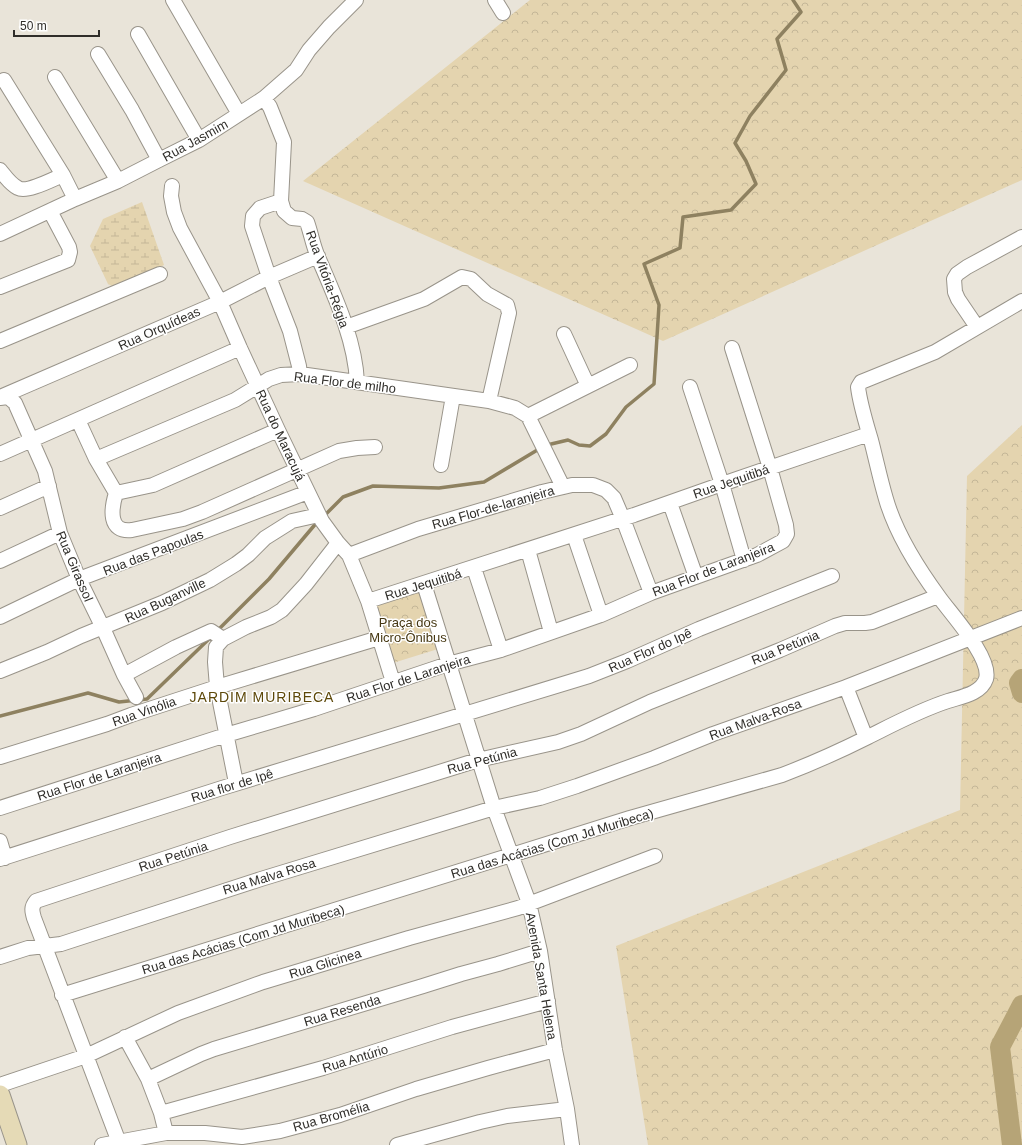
<svg xmlns="http://www.w3.org/2000/svg" width="1022" height="1145" font-family="Arial,sans-serif">
  <style>
    .forest { fill: url(#forest-crowns) }
    .wetland { fill: url(#wetland-marsh) }
    .lines { fill: none; stroke-linecap: round; stroke-linejoin: round }
    .stream { stroke: #8e8160; stroke-width: 3.5 }
    .river { stroke: #b6a477; stroke-width: 20 }
    .street-casing { stroke: #99948a; stroke-width: 16 }
    .secondary-casing { stroke: #99948a; stroke-width: 21 }
    .street { stroke: #fff; stroke-width: 14 }
    .secondary { stroke: #e5dab6; stroke-width: 19 }
    .labels { text-anchor: middle; stroke-width: 3; stroke-linejoin: round; paint-order: stroke }
    .street-label { font-size: 13px; fill: #302e2a; stroke: #fff }
    .park-label { font-size: 13px; fill: #463813; stroke: #fff }
    .neighbourhood-label { font-size: 14px; letter-spacing: 1px; fill: #5d4809; stroke: #fff }
  </style>
  <defs>
    <pattern id="forest-crowns" width="20" height="18" patternUnits="userSpaceOnUse"><rect width="20" height="18" fill="#e4d4af"/><path d="M2 6a3 3 0 1 1 6 0M12 15a3 3 0 1 1 6 0" fill="none" stroke="#c4b697"/></pattern>
    <pattern id="wetland-marsh" width="20" height="14" patternUnits="userSpaceOnUse"><rect width="20" height="14" fill="#e4d4af"/><path d="M1 5h8M5 5V1M11 12h8M15 12V8" fill="none" stroke="#c4b697"/></pattern>
  </defs>
  <rect width="100%" height="100%" fill="#e9e4d9"/>
  <!-- forest -->
  <path class="forest" d="M530 0H1022V180L663 341 303 181Z
    M1022 425V1145H648L616 946 960 810 967 476Z
    M421 591 438 649 393 663 377 606Z"/>
  <!-- wetland -->
  <path class="wetland" d="M142 202 164 265 116 288 108 284 90 246 103 219Z"/>
  <g class="lines">
    <!-- stream -->
    <path class="stream" d="M547 445 568 440 579 445 590 446 606 434 626 407 654 384 659 305 644 264 680 248 683 217 731 210 756 184 746 161 735 143 750 116 786 70 777 39 801 12 793 0
      M323 517 343 497 373 486 439 488 484 482 539 449
      M217 631 269 579 318 521
      M0 716 88 693 119 702 147 699 210 638"/>
    <!-- river -->
    <path class="river" d="M1022 679 1019 683 1022 693
      M1012 1145 1000 1047 1022 1005"/>
    <defs>
      <path id="street" d="M173 0 239 114
        M495 0 503 13
        M138 34 199 140
        M98 54 132 110 159 160
        M55 77 118 181
        M4 80 63 175 75 199
        M264 98 270 107 284 142 281 201 284 211 292 218 302 219 307 222C311 233 313 246 318 257 335 297 355 339 357 382
        M0 170C5 176 10 184 18 188 27 193 53 179 63 175
        M172 186 171 196 174 212 180 228 220 302 240 348 278 430 322 521 338 543 349 555 368 601 393 682
        M281 201 260 208 253 216 252 226 269 277 290 331 299 366 300 374
        M0 234 75 199 118 181 159 160 199 140 264 98 296 70 309 50 329 27 356 0
        M0 287 68 260 70 252 69 247 50 211
        M346 327 424 299 462 277 471 279 487 294 507 305 509 313 489 401
        M977 327 958 299 955 292 954 279 957 274 967 267 1022 237
        M564 334 588 386
        M0 341 160 274
        M690 387 722 484 744 560
        M0 397 220 302 269 277 318 256
        M0 398 8 397 15 403 45 471 60 533 79 579 103 628 124 675 136 697
        M528 416 630 365
        M78 420 96 459 116 493
        M0 454 240 348
        M96 459 235 400 269 379 281 375 300 374 489 401 515 408 528 416 563 487
        M441 465 453 396
        M116 493C111 509 108 533 132 530L183 519 202 512 339 451 357 448 375 447
        M116 493 153 485 278 430
        M670 503 696 577
        M0 508 49 486
        M574 535 601 615
        M528 550 551 632
        M349 555 418 529 542 492 572 485H593L606 490 614 498 623 519 651 593
        M0 561 60 533
        M474 568 501 650
        M424 584 494 808 529 903 540 951 555 1050 567 1109 572 1145
        M368 601 634 515 722 484 869 434
        M0 617 79 579 308 492
        M0 671 47 652 81 636 162 603 210 580 236 564 248 555 265 538 292 521 319 515
        M124 675 176 647 211 631 223 639
        M846 687 866 738
        M0 757 107 724 131 715 217 687 379 638
        M236 783 217 687 215 662 216 647 223 639 246 627 271 617 282 610 306 584 338 543
        M0 808 226 735 314 709 448 664 501 650 601 615 651 593 757 555 783 541 787 534 786 525 770 468 732 348
        M0 841 5 858
        M0 859 222 788 589 676 627 661 699 629 832 576
        M0 957 28 948 61 944 261 879 494 808 540 798 577 786 654 758 713 734 846 687 1022 618
        M62 995 630 818 782 775C811 764 840 751 868 737 894 724 920 710 948 701 960 697 981 694 986 679 992 658 951 614 939 597 917 567 896 534 886 499 880 479 876 459 871 440 866 423 860 404 858 387L861 382 866 380 935 352 1022 301
        M125 1037 148 1079 161 1113 166 1133
        M148 1079 201 1054 214 1049 423 986 461 974 498 964 540 951
        M0 1085 86 1056 178 1013 263 982 409 938 518 908 655 856
        M161 1113 323 1068 452 1027 548 1001
        M102 1145 166 1133H205L242 1137 280 1131 340 1115 416 1089 488 1068 555 1050
        M120 1145 34 918C32 911 31 907 36 901L230 837 478 760 558 742 581 734 650 702 780 650 835 626 845 623H865L872 622 938 596
        M397 1145 480 1122 507 1116 567 1109"/>
      <path id="secondary" d="M0 1095 17 1145"/>
    </defs>
    <!-- street casing -->
    <use href="#street" class="street-casing"/>
    <!-- secondary casing -->
    <use href="#secondary" class="secondary-casing"/>
    <!-- street -->
    <use href="#street" class="street"/>
    <!-- secondary -->
    <use href="#secondary" class="secondary"/>
  </g>
  <g class="labels">
    <!-- street labels -->
    <g class="street-label">
      <text transform="translate(195 140) rotate(-29)" y="5">Rua Jasmim</text>
      <text transform="translate(328 279) rotate(70)" y="5">Rua Vitória-Régia</text>
      <text transform="translate(159 328) rotate(-24)" y="5">Rua Orquídeas</text>
      <text transform="translate(345 382) rotate(7)" y="5">Rua Flor de milho</text>
      <text transform="translate(281 435) rotate(65)" y="5">Rua do Maracujá</text>
      <text transform="translate(731 481) rotate(-19)" y="5">Rua Jequitibá</text>
      <text transform="translate(493 507) rotate(-16)" y="5">Rua Flor-de-laranjeira</text>
      <text transform="translate(153 552) rotate(-21)" y="5">Rua das Papoulas</text>
      <text transform="translate(75 566) rotate(67)" y="5">Rua Girassol</text>
      <text transform="translate(713 569) rotate(-21)" y="5">Rua Flor de Laranjeira</text>
      <text transform="translate(423 584) rotate(-17)" y="5">Rua Jequitibá</text>
      <text transform="translate(165 600) rotate(-25)" y="5">Rua Buganville</text>
      <text transform="translate(785 647) rotate(-22)" y="5">Rua Petúnia</text>
      <text transform="translate(650 650) rotate(-24)" y="5">Rua Flor do Ipê</text>
      <text transform="translate(408 678) rotate(-18)" y="5">Rua Flor de Laranjeira</text>
      <text transform="translate(144 711) rotate(-19)" y="5">Rua Vinólia</text>
      <text transform="translate(755 719) rotate(-20)" y="5">Rua Malva-Rosa</text>
      <text transform="translate(482 760) rotate(-15)" y="5">Rua Petúnia</text>
      <text transform="translate(99 776) rotate(-18)" y="5">Rua Flor de Laranjeira</text>
      <text transform="translate(232 785) rotate(-17)" y="5">Rua flor de Ipê</text>
      <text transform="translate(552 843) rotate(-17)" y="5">Rua das Acácias (Com Jd Muribeca)</text>
      <text transform="translate(173 856) rotate(-18)" y="5">Rua Petúnia</text>
      <text transform="translate(269 876) rotate(-17)" y="5">Rua Malva Rosa</text>
      <text transform="translate(243 939) rotate(-17)" y="5">Rua das Acácias (Com Jd Muribeca)</text>
      <text transform="translate(325 963) rotate(-17)" y="5">Rua Glicinea</text>
      <text transform="translate(542 976) rotate(80)" y="5">Avenida Santa Helena</text>
      <text transform="translate(342 1010) rotate(-17)" y="5">Rua Resenda</text>
      <text transform="translate(355 1058) rotate(-17)" y="5">Rua Antúrio</text>
      <text transform="translate(331 1116) rotate(-16)" y="5">Rua Bromélia</text>
    </g>
    <!-- park labels -->
    <g class="park-label">
      <text x="408" y="627">Praça dos<tspan x="408" dy="15">Micro-Ônibus</tspan></text>
    </g>
    <!-- neighbourhood labels -->
    <g class="neighbourhood-label">
      <text x="262" y="702">JARDIM MURIBECA</text>
    </g>
  </g>
  <!-- scale -->
  <path d="M14 30v6h85v-6" fill="none" stroke="#302e2a" stroke-width="2"/>
  <text x="20" y="30" font-size="12" fill="#302e2a" stroke="#ffffff" stroke-width="3" paint-order="stroke">50 m</text>
</svg>
